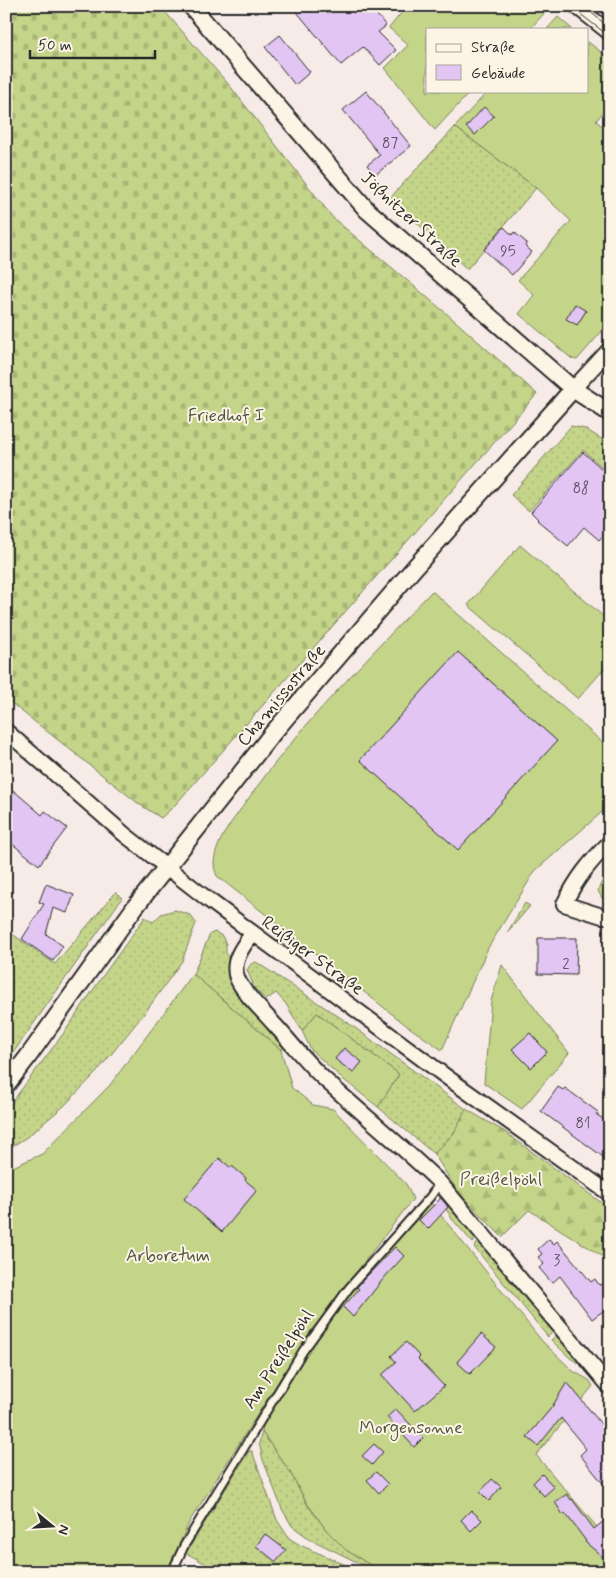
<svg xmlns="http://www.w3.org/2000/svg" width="616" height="1578" font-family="Mynerve,sans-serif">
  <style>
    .grass { fill: url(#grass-dots); stroke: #78805a }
    .forest { fill: url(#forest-firs); stroke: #78805a }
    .cemetery { fill: url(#cemetery-stones); stroke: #78805a }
    .garden { fill: #c4d589; stroke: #78805a }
    .building { fill: #e2c5f3; stroke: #2b2b2b }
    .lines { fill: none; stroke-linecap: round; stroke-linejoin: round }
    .service-casing { stroke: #2b2b2b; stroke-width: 11 }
    .minor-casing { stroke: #2b2b2b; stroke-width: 18 }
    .tertiary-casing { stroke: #2b2b2b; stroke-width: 20 }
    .service { stroke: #fcf5e5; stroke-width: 7 }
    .minor { stroke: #fcf5e5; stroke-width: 14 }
    .tertiary { stroke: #fcf5e5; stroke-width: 16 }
    .tram { stroke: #2b2b2b; stroke-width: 1 }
    .labels { text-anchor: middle; stroke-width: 4; stroke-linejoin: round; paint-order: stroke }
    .number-label { font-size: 15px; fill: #59525d }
    .street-label { font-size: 18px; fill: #2b2b2b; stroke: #fcf5e5 }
    .park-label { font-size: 18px; fill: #515642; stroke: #fcf5e5 }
  </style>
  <defs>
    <pattern id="grass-dots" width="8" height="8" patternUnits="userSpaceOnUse" patternTransform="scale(1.25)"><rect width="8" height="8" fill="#c4d589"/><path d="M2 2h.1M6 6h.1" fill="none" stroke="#a9b776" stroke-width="1.8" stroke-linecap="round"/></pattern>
    <pattern id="forest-firs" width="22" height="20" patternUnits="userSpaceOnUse" patternTransform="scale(1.25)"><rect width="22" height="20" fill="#c4d589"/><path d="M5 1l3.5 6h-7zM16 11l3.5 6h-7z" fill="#a9b776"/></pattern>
    <pattern id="cemetery-stones" width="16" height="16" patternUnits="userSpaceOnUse" patternTransform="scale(1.25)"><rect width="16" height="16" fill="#c4d589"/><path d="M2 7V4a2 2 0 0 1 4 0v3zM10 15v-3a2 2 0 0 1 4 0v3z" fill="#a9b776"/></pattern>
  </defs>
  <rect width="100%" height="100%" fill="#f7ebe8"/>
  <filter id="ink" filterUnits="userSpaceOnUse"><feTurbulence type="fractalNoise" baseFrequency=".02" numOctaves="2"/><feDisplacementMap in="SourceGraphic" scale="10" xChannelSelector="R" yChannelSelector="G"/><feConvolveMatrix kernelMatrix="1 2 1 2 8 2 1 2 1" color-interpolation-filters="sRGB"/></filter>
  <g filter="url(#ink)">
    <!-- grass -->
    <path class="grass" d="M455 127 536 188 467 269 390 198Z
      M571 426 585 429 610 444V474L583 450 529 511 511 495Z
      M610 875V900L602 898 598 891 601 883Z
      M116 892 122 898 6 1063V933L8 931 55 964Z
      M525 903 530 906 507 933Z
      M175 910 190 915 196 923 182 961 147 1010 96 1073 64 1106 27 1137 6 1150V1110L66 1030 102 977 145 917 153 922 161 914Z
      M215 932 222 936 226 944V953L230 959 232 984 251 1012 285 1046 281 1050 193 974 210 934Z
      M256 962 347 1022 466 1109 454 1133 434 1154 378 1107 399 1074 317 1013 302 1031 286 1004 276 993 266 1000 255 989 247 970 251 964Z
      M440 1193 477 1237 473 1243 452 1219 438 1195Z
      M479 1241 554 1331 548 1337 474 1247Z
      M557 1335 581 1365 570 1358 551 1340Z
      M262 1432 290 1472 307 1504 327 1531 346 1550 382 1572H377L310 1539 292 1526 282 1509 263 1460 259 1443Z
      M249 1451H252L277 1520 289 1538 300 1545 362 1572H221L186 1553Z"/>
    <!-- forest -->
    <path class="forest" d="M466 1109 505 1132 610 1209V1261L529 1210 502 1237 458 1192 434 1154 454 1133Z"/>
    <!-- cemetery -->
    <path class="cemetery" d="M6 6H160L230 86 333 218 453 319 537 394 175 805 161 818 139 804 6 699Z"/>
    <!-- garden -->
    <path class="garden" d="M407 6H547L549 8 530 29H427V91H471L435 130 385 68 408 45 389 28Z
      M558 17 572 29H547Z
      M587 41 610 59V103L596 121 610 132V322L577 360 572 359 519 314 534 295 518 280 571 221 536 188 455 127 488 91H587Z
      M520 545 610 622V662L578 699 468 605Z
      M432 591 610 749V805L535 871 488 948 442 1050 406 1025 217 876C215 871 214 868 214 862 216 840 234 819 246 802 300 725 367 659 432 591Z
      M502 965 569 1053 522 1109 484 1083 491 1001Z
      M193 974 281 1050 292 1088 313 1105 333 1109 406 1184 413 1199 310 1332 191 1519 166 1572H6V1170L42 1154 110 1085Z
      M317 1013 399 1074 378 1107 344 1080 311 1050 302 1031Z
      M431 1203 542 1341 573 1371 589 1380 593 1386 536 1455 607 1539 610 1537V1572H382L346 1550 327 1531 307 1503 290 1472 262 1432 263 1423 308 1351 351 1289Z"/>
    <!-- building -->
    <path class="building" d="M292 6H370L386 26 378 32 396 50 380 65 363 47 341 65Z
      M280 35 310 72 295 85 265 47Z
      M366 91 411 146 375 175 367 165 380 155 343 110Z
      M484 107 494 116 475 135 466 127Z
      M504 227 512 235 514 232 527 243 525 246 532 252 512 275 484 250Z
      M575 304 586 311 577 325 566 319Z
      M583 452 610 476V528L599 540 584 527 568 546 537 520 538 519 531 512Z
      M458 652 557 741 458 850 360 760Z
      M6 784 42 815 45 811 67 828 39 865 6 839Z
      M46 884 74 895 67 913 53 908 46 934 63 946 53 961 22 939 44 904 39 902Z
      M538 938H577L576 975 538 974Z
      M530 1033 547 1052 531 1068 512 1049Z
      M344 1048 362 1062 353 1073 335 1059Z
      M558 1087 563 1090 565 1088 598 1112 596 1114 610 1124V1162L541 1111Z
      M219 1158 231 1168 232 1166 246 1178 245 1180 257 1190 222 1232 184 1199Z
      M441 1198 448 1207 428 1229 419 1220Z
      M549 1239 554 1244 557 1241 591 1282 595 1279 599 1285 610 1283V1306L592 1319 560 1276 552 1283 539 1268 544 1264 538 1257 542 1254 538 1249Z
      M395 1247 404 1256 384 1278 353 1317 343 1307 359 1289 357 1287 362 1281Z
      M481 1334 496 1347 470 1374 457 1362Z
      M406 1342 420 1357 418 1359 444 1386 415 1411 382 1375 396 1362 391 1356Z
      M567 1382 610 1435V1492L580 1455 586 1449 561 1418 538 1446 527 1437 552 1407Z
      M396 1409 423 1438 414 1447 387 1417Z
      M374 1444 383 1452 372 1465 362 1456Z
      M376 1472 388 1484 379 1493 367 1480Z
      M542 1474 554 1487 544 1496 533 1483Z
      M492 1479 501 1487 489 1501 480 1492Z
      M567 1494 571 1500 572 1499 594 1529 610 1516V1563L585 1542 586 1541 565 1513 563 1515 555 1502Z
      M471 1510 482 1520 471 1531 461 1520Z
      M265 1534 286 1550 276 1562 256 1546Z"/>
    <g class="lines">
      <defs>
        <path id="service" d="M172 1572 184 1546 303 1351 349 1288 430 1197 440 1183"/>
        <path id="minor" d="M576 6 610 33
          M573 389 610 349
          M6 731 124 834 210 901 448 1078 610 1194
          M610 842C589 863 577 878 564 904L602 916H610
          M252 934C243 946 231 961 237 978 243 993 262 1010 273 1023 289 1040 304 1060 321 1076 361 1113 402 1146 440 1183L610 1387"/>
        <path id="tertiary" d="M191 6 367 210 573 389 610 413
          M6 1085 27 1058 135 907 272 734 415 567 573 389"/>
      </defs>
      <!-- service casing -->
      <use href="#service" class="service-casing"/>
      <!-- minor casing -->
      <use href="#minor" class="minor-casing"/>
      <!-- tertiary casing -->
      <use href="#tertiary" class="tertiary-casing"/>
      <!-- service -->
      <use href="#service" class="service"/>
      <!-- minor -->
      <use href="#minor" class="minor"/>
      <!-- tertiary -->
      <use href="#tertiary" class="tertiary"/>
      <!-- tram -->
      <path class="tram" d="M570 6 610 37
        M583 6 610 28"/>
    </g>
  </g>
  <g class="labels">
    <!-- number labels -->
    <g class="number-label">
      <text x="390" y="148">87</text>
      <text x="508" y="256">95</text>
      <text x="581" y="493">88</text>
      <text x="566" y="969">2</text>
      <text x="583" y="1128">81</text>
      <text x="557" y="1265">3</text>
    </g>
    <!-- street labels -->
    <g class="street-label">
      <text transform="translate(412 219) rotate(43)" y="6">Jößnitzer Straße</text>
      <text transform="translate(281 695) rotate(-50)" y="6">Chamissostraße</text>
      <text transform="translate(313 955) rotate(36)" y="6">Reißiger Straße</text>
      <text transform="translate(278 1359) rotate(-57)" y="6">Am Preißelpöhl</text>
    </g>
    <!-- park labels -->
    <g class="park-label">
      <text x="226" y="421">Friedhof I</text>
      <text x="501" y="1185">Preißelpöhl</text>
      <text x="168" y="1261">Arboretum</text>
      <text x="411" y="1433">Morgensonne</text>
    </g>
  </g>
  <!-- margin -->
  <rect width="616" height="1578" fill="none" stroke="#fcf5e5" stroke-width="25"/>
  <rect x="12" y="12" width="591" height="1553" fill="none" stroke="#2b2b2b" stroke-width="2" filter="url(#ink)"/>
  <!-- legend -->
  <rect x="426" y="28" width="162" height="65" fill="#fcf5e5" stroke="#a8a49b"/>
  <rect x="436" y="44" width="25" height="8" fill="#fcf5e5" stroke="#a8a49b"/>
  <text x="471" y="52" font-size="15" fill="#2b2b2b">Straße</text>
  <rect x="436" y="65" width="25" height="15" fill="#e2c5f3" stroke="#a8a49b"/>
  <text x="471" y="78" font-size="15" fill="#2b2b2b">Gebäude</text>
  <!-- north arrow -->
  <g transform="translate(52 1526) rotate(108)" stroke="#fcf5e5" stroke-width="4" paint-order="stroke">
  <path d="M0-4L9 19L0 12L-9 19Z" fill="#2b2b2b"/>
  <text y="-8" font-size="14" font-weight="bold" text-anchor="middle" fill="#2b2b2b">N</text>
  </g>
  <!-- scale -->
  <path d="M30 50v8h125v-8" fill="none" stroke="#2b2b2b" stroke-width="2.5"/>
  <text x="38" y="50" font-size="15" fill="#2b2b2b" stroke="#fcf5e5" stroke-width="4" paint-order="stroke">50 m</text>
</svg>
